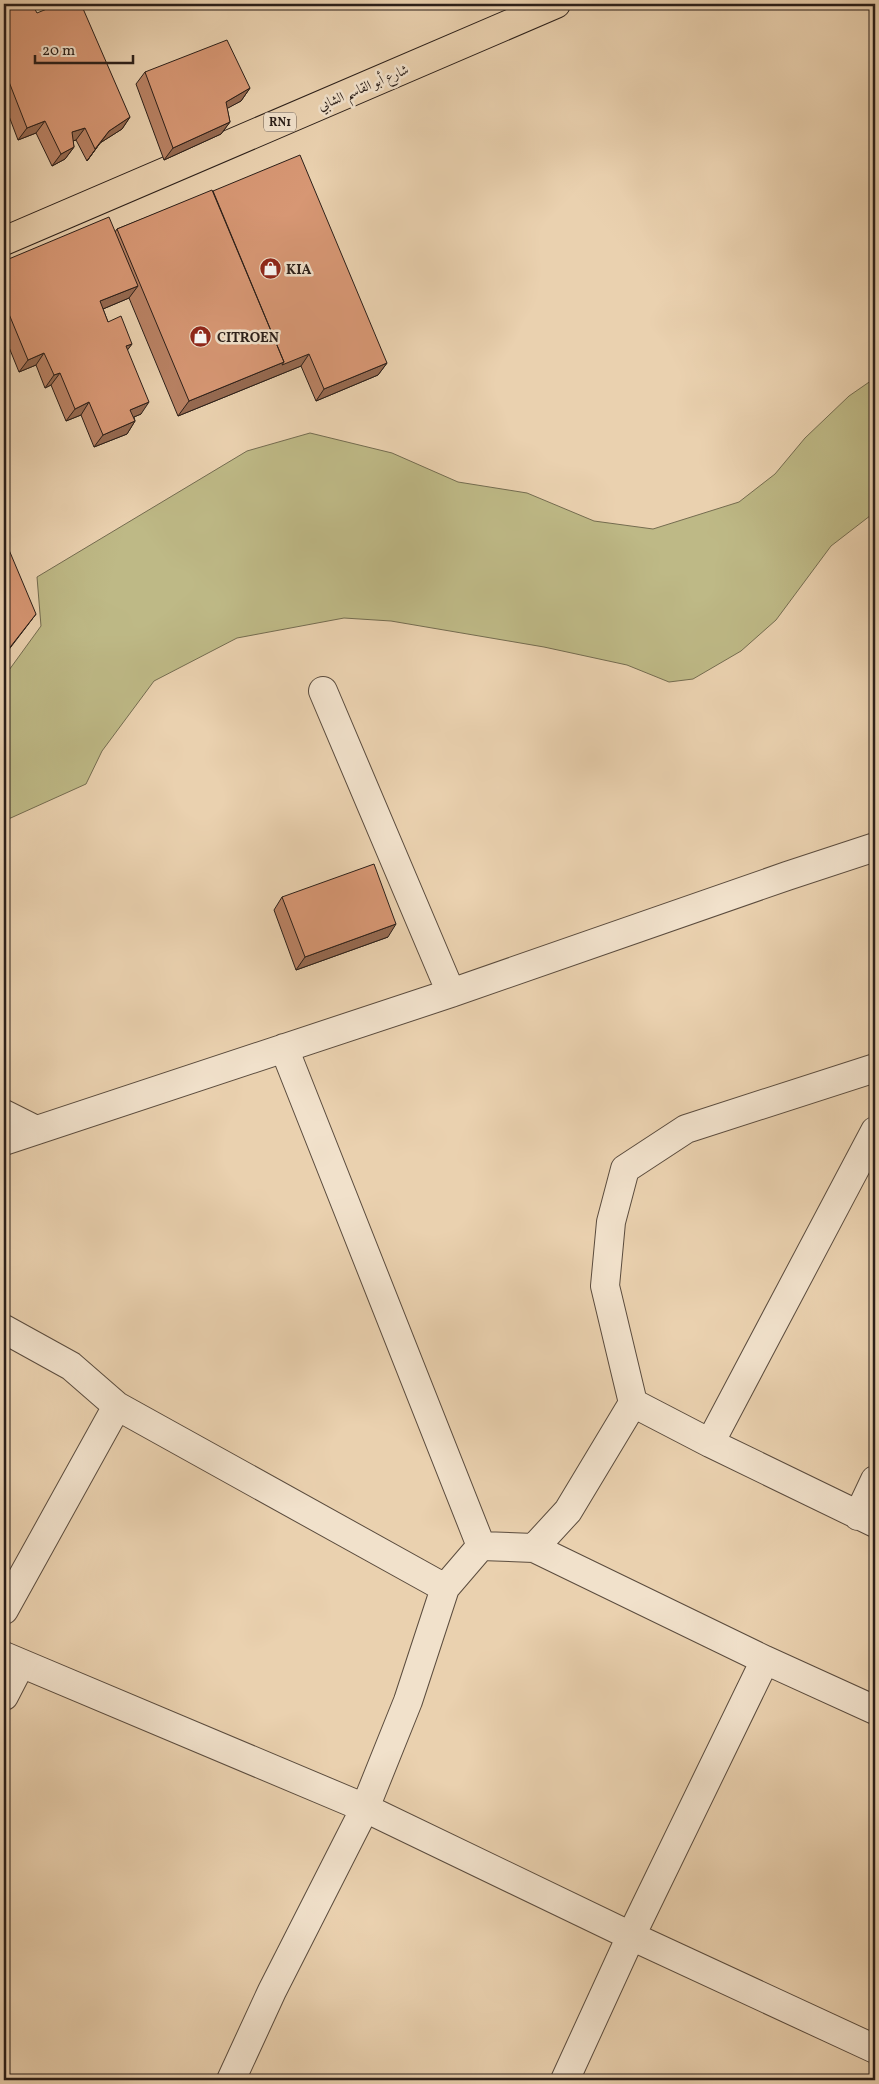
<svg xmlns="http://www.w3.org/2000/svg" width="879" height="2084" font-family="Vollkorn,Amiri,serif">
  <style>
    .green { fill: #beb986; stroke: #746c50 }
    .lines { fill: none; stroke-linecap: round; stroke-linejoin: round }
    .street-casing { stroke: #5b4c3e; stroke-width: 30 }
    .primary-casing { stroke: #2b1f19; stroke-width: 30 }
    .street { stroke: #f1e1cb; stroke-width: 28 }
    .primary { stroke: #ead1af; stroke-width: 28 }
    .wall { fill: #b98264; stroke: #2b1f19 }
    .shaded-wall { fill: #966a51; stroke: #2b1f19 }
    .building { fill: #d79774; stroke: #2b1f19 }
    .labels { text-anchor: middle; stroke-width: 5; stroke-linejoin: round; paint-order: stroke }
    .shield { fill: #f1e1cb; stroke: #66594e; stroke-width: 1 }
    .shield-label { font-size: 12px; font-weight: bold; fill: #2b1f19 }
    .street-label { font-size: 14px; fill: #2b1f19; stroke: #f1e1cb }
    .poi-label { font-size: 14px; font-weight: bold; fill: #2b1f19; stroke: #f1e1cb; text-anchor: start }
  </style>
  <rect width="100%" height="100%" fill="#ead1af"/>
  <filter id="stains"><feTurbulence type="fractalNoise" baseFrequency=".004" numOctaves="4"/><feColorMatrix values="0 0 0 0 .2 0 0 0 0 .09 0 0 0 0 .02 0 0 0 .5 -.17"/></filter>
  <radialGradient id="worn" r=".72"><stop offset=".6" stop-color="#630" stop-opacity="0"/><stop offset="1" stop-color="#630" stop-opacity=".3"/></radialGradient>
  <!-- green -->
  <path class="green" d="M875 378V512L831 546 776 620 741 651 693 679 669 682 627 665 544 647 391 621 344 618 237 638 154 681 102 751 86 784 4 821V677L41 626 37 577 247 451 310 433 392 453 458 482 527 493 594 521 653 529 739 502 775 474 805 438 849 396Z"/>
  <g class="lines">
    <defs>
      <path id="street" d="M323 691 451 993
        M284 1048 481 1546
        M4 1114 36 1130
        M4 1141 451 993 787 876 875 847
        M4 1329 71 1366 117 1406 445 1588
        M633 1403 710 1443 875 1523
        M710 1443 875 1131
        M858 1516 875 1480
        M481 1546 534 1548 765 1660 875 1710
        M534 1548 568 1511 633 1403 605 1286 611 1222 625 1169 686 1129 875 1068
        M4 1610 117 1406
        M4 1656 365 1808 631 1936 875 2049
        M4 1696 20 1665
        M231 2080 272 1991 365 1808 408 1701 445 1588 481 1546
        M565 2080 631 1936 765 1660"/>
      <path id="primary" d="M4 241 556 4"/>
    </defs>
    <!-- street casing -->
    <use href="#street" class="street-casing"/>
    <!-- primary casing -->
    <use href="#primary" class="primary-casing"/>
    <!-- street -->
    <use href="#street" class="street"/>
    <!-- primary -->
    <use href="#primary" class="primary"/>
  </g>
  <!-- wall -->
  <path class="wall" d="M4 4 37 13 130 117 122 129 100 143 87 161 76 140 73 141 74 147 65 159 52 166 36 133 18 140 4 103Z
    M145 72 250 88 241 101 227 108 230 122 221 134 164 160 136 84Z
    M213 191 387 363 378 375 316 401 301 366 178 416 129 298 103 309 108 322 132 344 127 350 141 414 134 417 135 421 127 434 94 447 81 415 66 421 51 385 45 388 36 365 19 372 4 335V261L115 232 117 229Z
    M282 897 388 937 296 970 274 910Z"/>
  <!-- shaded-wall -->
  <path class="shaded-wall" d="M250 88 241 101 217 114 226 102Z
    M130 117 122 129 100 143 87 161 109 131Z
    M45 121 36 133 18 140 27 128Z
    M9 122 4 129V124Z
    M230 122 221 134 164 160 173 148Z
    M85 128 76 140 64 144 72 132Z
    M74 147 65 159 52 166 61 154Z
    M138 286 129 298 91 314 100 301Z
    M132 344 123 356 126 346Z
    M44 353 36 365 19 372 28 360Z
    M309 354 301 366 178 416 189 401 284 362Z
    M387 363 378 375 316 401 324 389Z
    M60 373 51 385 45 388 54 375Z
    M89 402 81 415 66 421 75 409Z
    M149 402 141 414 122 422 130 410Z
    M135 421 127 434 94 447 103 435Z
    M36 614 27 626 4 656V655Z
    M396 924 388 937 296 970 305 957Z"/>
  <!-- building -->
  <path class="building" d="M4 4H32L37 13 59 4H81L130 117 109 131 95 149 85 128 72 132 74 147 61 154 45 121 27 128 4 69Z
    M227 40 250 88 226 102 230 122 173 148 145 72Z
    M4 112 9 122 4 124Z
    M300 155 387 363 324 389 309 354 282 365 284 362 213 191Z
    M212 190 284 362 189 401 117 229Z
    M109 217 138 286 100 301 108 322 121 316 132 344 126 346 149 402 130 410 135 421 103 435 89 402 75 409 60 373 54 375 44 353 28 360 4 302V261Z
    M4 538 36 614 4 655Z
    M374 864 396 924 305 957 282 897Z"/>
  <!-- icons -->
  <defs>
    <symbol id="shop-disc" viewBox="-11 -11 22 22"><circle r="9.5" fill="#8f2418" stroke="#f1e1cb"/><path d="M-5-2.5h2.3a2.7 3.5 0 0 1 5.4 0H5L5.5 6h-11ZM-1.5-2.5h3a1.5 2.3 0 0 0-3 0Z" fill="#fff"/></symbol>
  </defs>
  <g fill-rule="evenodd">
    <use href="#shop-disc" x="258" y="256" width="25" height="25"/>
    <use href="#shop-disc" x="188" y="324" width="25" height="25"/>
  </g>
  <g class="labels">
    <!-- shield labels -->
    <rect class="shield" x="264" y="112.5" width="32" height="19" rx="4"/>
    <g class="shield-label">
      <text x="280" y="126">RN1</text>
    </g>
    <!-- street labels -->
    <g class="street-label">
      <text transform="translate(363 87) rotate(-23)" y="5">شارع أبو القاسم الشابي</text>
    </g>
    <!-- poi labels -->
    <g class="poi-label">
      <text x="286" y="274">KIA</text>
      <text x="217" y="342">CITROEN</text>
    </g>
  </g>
  <!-- margin -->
  <rect width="879" height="2084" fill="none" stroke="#ead1af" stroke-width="20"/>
  <rect x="5" y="5" width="869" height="2074" fill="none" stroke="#2b1f19" stroke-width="2.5"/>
  <rect x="10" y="10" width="859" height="2064" fill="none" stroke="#2b1f19"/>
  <!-- scale -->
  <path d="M35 55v8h98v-8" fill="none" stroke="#2b1f19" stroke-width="2.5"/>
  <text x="42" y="55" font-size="15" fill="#2b1f19" stroke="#f1e1cb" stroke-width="4" paint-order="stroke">20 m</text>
  <rect width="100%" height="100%" filter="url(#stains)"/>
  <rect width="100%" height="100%" fill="url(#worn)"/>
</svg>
